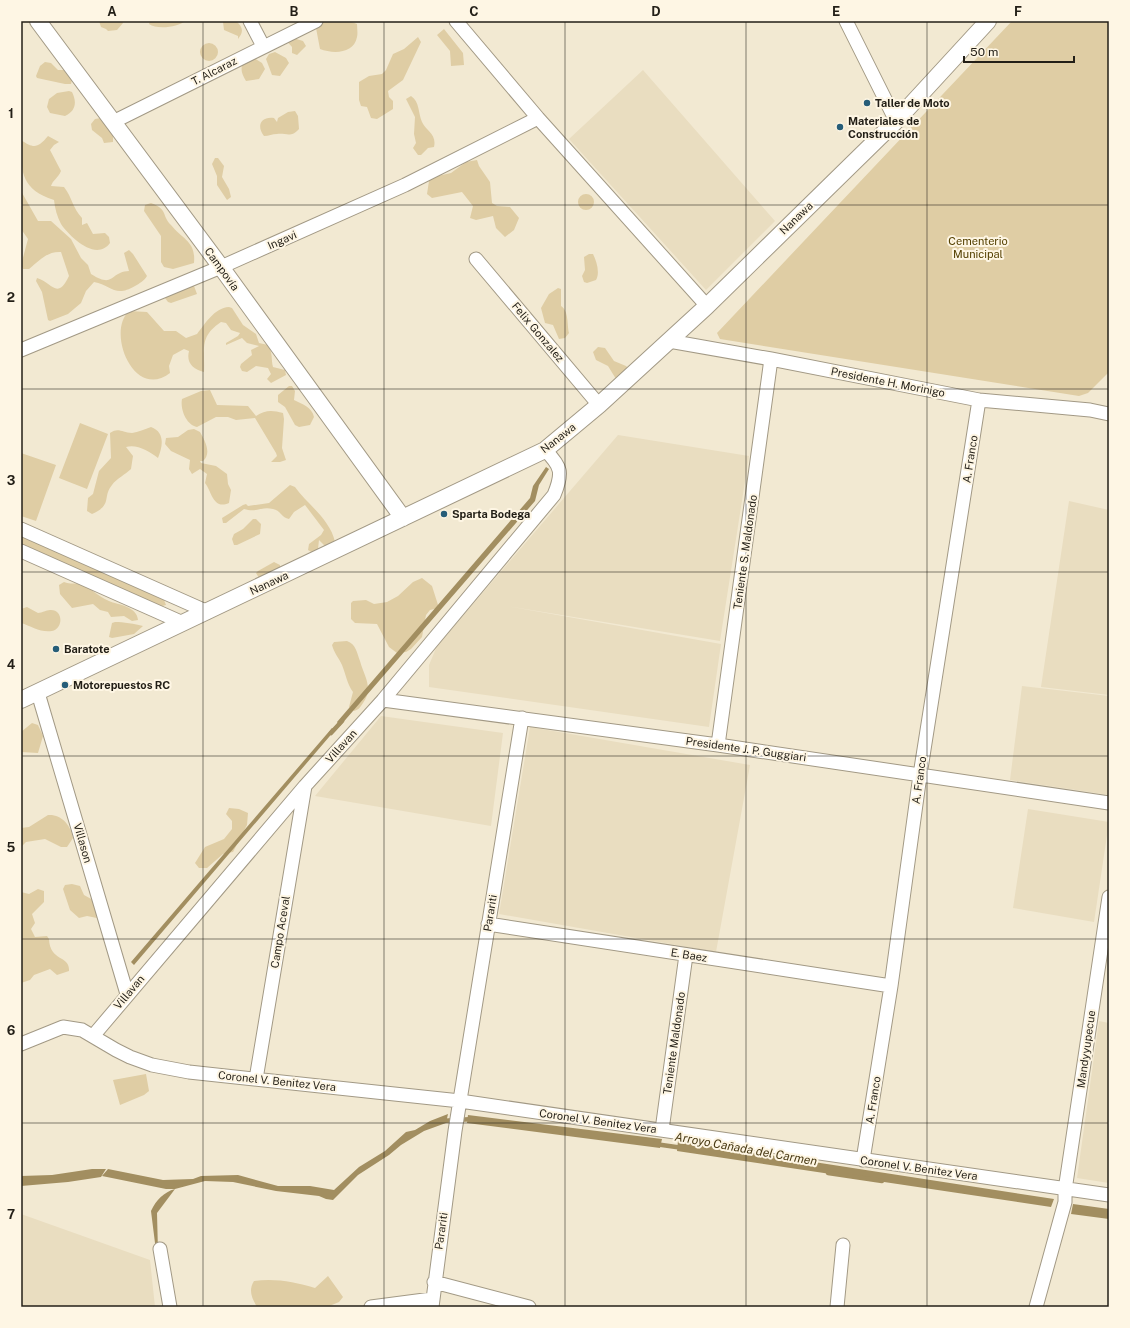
<svg xmlns="http://www.w3.org/2000/svg" width="1130" height="1328" font-family="'Public Sans',sans-serif">
  <style>
    .built { fill: #e9ddc0 }
    .green { fill: #dfcda4 }
    .water { fill: #a28e60 }
    .lines { fill: none; stroke-linecap: round; stroke-linejoin: round }
    .stream { stroke: #a28e60; stroke-width: 4.5 }
    .minor-casing { stroke: #a29985; stroke-width: 15 }
    .tertiary-casing { stroke: #a29985; stroke-width: 18 }
    .minor { stroke: #fff; stroke-width: 13 }
    .tertiary { stroke: #fff; stroke-width: 16 }
    .grid { fill: none; stroke: #231f17; stroke-width: 1; stroke-opacity: 0.55 }
    .poi-dot { fill: #265d78; stroke: #fef6e4; stroke-width: 1.5 }
    .labels { text-anchor: middle; stroke-width: 4; stroke-linejoin: round; paint-order: stroke }
    .street-label { font-size: 11px; fill: #231f17; stroke: #fef6e4 }
    .poi-label { font-size: 11px; font-weight: bold; fill: #231f17; stroke: #fef6e4; text-anchor: start }
    .park-label { font-size: 11px; fill: #554102; stroke: #fef6e4 }
    .water-label { font-size: 12px; font-style: italic; fill: #4a3b15; stroke: #fef6e4 }
    .neatline { fill: none; stroke: #231f17; stroke-width: 1.5 }
    .grid-label { font-size: 13px; text-anchor: middle; font-weight: bold; fill: #231f17 }
  </style>
  <rect width="100%" height="100%" fill="#f2e9d2"/>
  <!-- built -->
  <path class="built" d="M643 70 775 221 706 290 569 139Z
    M618 435 749 456 720 641 507 606 721 644 709 727 429 687V665L437 646Z
    M1069 501 1109 510V695L1041 687Z
    M1022 686 1109 696V795L1010 780Z
    M381 716 503 733 491 826 315 796Z
    M530 727 750 765 716 952 499 914Z
    M1028 809 1109 822 1094 922 1013 908Z
    M1099 1021 1109 1023V1183L1077 1178Z
    M21 1214 150 1260 155 1307H21Z"/>
  <!-- green -->
  <path class="green" d="M99 21H122L123 23 117 30 108 31 106 29 101 27Z
    M150 21H185C179 27 157 30 149 24Z
    M220 21H236C243 27 244 32 238 39V36L224 30 223 22Z
    M320 21C327 21 352 21 357 24 357 28 358 33 357 37 354 54 333 54 320 49L316 28Z
    M1012 21H1109V372L1088 393 1079 396 720 339 717 333Z
    M444 29 463 53 464 65 451 66 450 51 437 35Z
    M290 37 303 41 306 46 297 55 292 53V47L284 38Z
    M418 37 421 42 403 80 388 91 389 97 393 101V109L377 119 371 118 367 107 361 106 359 100V82L369 76 382 74 386 70 393 54 404 49Z
    M200 52a9 9 0 1 1 18 0a9 9 0 1 1-18 0Z
    M275 52 286 58 289 63 280 76 272 75 266 59 269 54Z
    M254 58 262 63 265 69 259 79 246 81C242 74 240 70 243 63Z
    M45 62 51 63 58 70H67L72 80 71 84H65L37 78 36 76 40 66Z
    M69 91 72 92C77 102 76 111 65 116L50 113 47 107 49 99 57 93Z
    M411 96C420 102 418 113 422 122 426 131 437 134 434 147L428 148 421 155H418L413 148 416 143 414 134 415 117 406 99Z
    M295 111 298 116 299 129C291 138 287 133 277 134 272 134 269 136 264 136 256 126 261 116 274 118L277 122 278 118 288 112Z
    M101 118 113 132V142L104 143 102 138 92 130 91 124 95 119Z
    M48 136 59 142 54 145 50 150 61 171C58 178 53 180 51 186L64 187C73 199 72 207 82 218V225L87 223 93 234 105 233 109 237 110 243C96 262 70 237 61 224 57 216 55 209 54 200 20 189 21 171 21 140 34 149 38 148 48 136Z
    M215 158H218L224 166 222 177 229 189 231 197 227 200 217 185V176L212 164Z
    M477 160 479 166 490 182 492 203 497 206 510 207 519 218 514 230 505 237 496 228 493 216 476 220 470 218 473 206 462 192 432 198 427 194 429 181 433 177 451 173 466 162Z
    M21 191 38 221H51L71 239 81 258 88 265 91 274C115 289 109 272 129 271L124 253 129 250 133 254 147 276C144 281 140 283 135 286 115 298 111 285 94 282L86 291 81 303 68 314 50 321 48 320 42 292 36 281 37 278C52 282 57 301 69 276L61 252C47 251 39 261 29 269H23L21 265 28 239 21 229Z
    M578 202a8 8 0 1 1 16 0a8 8 0 1 1-16 0Z
    M151 203C169 210 161 215 171 225 183 240 196 241 194 263L173 269 164 267 161 262V236L144 211 145 205Z
    M589 254H593C597 262 600 273 596 280L587 283 584 282 582 276 585 270 584 257Z
    M188 283 194 286 197 294 171 303 168 302 165 298 166 295Z
    M558 288 561 289V306C569 311 567 325 569 333L565 338 559 339 553 325 545 323 541 308 549 294Z
    M229 307 232 308 243 325 256 334 259 343 268 345C273 352 271 360 273 367L285 370 286 375 271 383 267 379 271 374 268 368 256 366 247 372 242 371 240 367 241 364 252 355 251 350 259 346 247 343 242 338 226 345V343L238 336 240 333 231 330 226 323 221 322C199 337 205 348 204 372 193 369 186 363 189 351L184 349 173 355 169 366 170 373C134 401 106 332 129 311L147 312 164 331H176L186 338 197 334C205 324 214 308 229 307Z
    M598 347 605 348 614 361 626 366 628 368 616 379 608 366 596 360 593 352Z
    M289 386H292L295 391 294 400C302 404 312 407 314 417L310 425 299 427 295 425 285 407 278 402V395Z
    M210 390 217 405 248 406 256 416C265 410 272 410 283 413L284 419 282 448 286 460 280 462H271L277 456 276 453 255 418 236 420 228 417H216L197 427C186 425 180 409 182 399L201 391Z
    M80 423 108 434 87 489 59 478Z
    M151 427C165 432 163 446 158 458 149 451 137 444 126 447L133 456 131 469C125 475 117 478 112 485 102 497 113 505 92 514L87 511 88 498 93 494 99 471 111 458 110 433C119 427 122 433 132 433 138 432 145 429 151 427Z
    M194 429 200 432C205 441 212 453 203 461H200L201 463 216 466 227 474 228 484 231 490 229 503C213 510 212 492 205 483L207 474 200 469 192 474 189 469 190 460 171 451 165 444 166 438 178 437 188 430Z
    M21 453 56 465 36 521 21 516Z
    M290 485 295 487C308 505 330 519 335 542L325 546 319 540 318 549 313 553 308 550 309 544 321 535 324 530 305 505 294 512 289 519C282 518 280 510 273 509 261 506 257 513 244 509L226 523H223L222 518 243 505 246 504 248 506 269 503Z
    M253 519H256L261 524 260 534 237 545H234L232 539 234 534 243 529Z
    M21 536 164 600 166 605 162 606 21 549Z
    M274 562 280 565V568L259 578 256 573 258 571Z
    M422 578 432 586 439 608 430 610 426 615 422 637 411 649 406 652 397 653 389 647 377 624 355 623 351 619V603L353 601 366 600 374 604 387 602 398 596 413 582Z
    M64 582C70 585 76 582 82 585 91 588 99 597 109 601 118 605 137 606 138 620L132 621 124 616 111 617 108 612 100 610 93 604 72 608 60 594 59 585Z
    M27 607 38 613C42 613 46 610 50 610 63 609 64 628 52 631 41 633 31 626 21 623V609Z
    M115 622C123 622 135 624 143 626L134 634 112 638 109 637 112 623Z
    M347 641C356 644 357 653 360 661 364 676 374 688 363 703 360 707 360 709 354 711L349 707 353 692C347 684 346 675 342 665 339 658 334 653 332 645L334 642Z
    M32 723 38 725 43 736 38 753 21 752V732Z
    M229 808 239 809 248 813 247 825 233 852 223 854 207 868H199L195 863 205 847 224 839 232 829V821L226 814Z
    M48 815C61 814 71 825 73 838L67 847H61L45 839 26 842 21 847V828L29 827Z
    M72 884 80 886 84 895 93 900 97 918 87 916 79 918 70 910 63 889 65 885Z
    M38 889 44 891V902L32 914 35 923 31 929 35 937 47 936 49 939C50 962 70 955 69 971L57 975 50 969 34 975 30 980 21 983V892L29 894Z
    M146 1074 149 1091 144 1095 120 1105 113 1080Z
    M328 1276 343 1297 339 1302 327 1307H257C252 1298 248 1291 254 1281 275 1278 295 1282 315 1288Z"/>
  <!-- water -->
  <path class="water" d="M546 467 549 469 539 485 535 501 340 726 337 722 530 498 533 486Z
    M332 728 335 730 134 965 131 962Z
    M448 1114 446 1123 424 1131 401 1145 389 1155 358 1175 333 1200 326 1199 319 1196 276 1191 233 1182 205 1181 175 1189 157 1213 158 1252 163 1307 151 1211C156 1200 164 1192 175 1189H166L102 1176 108 1169 163 1180 193 1179 201 1176 238 1175 278 1186H310L334 1190 359 1167 385 1151 406 1132 415 1130 430 1121Z
    M468 1115 662 1139 660 1148 467 1123Z
    M678 1141 1054 1199 1051 1207 677 1151Z
    M92 1169H106L101 1177 68 1182 21 1186V1176L52 1175Z
    M1073 1204 1109 1209V1219L1071 1214Z"/>
  <g class="lines">
    <!-- stream -->
    <path class="stream" d="M331 733 342 721
      M441 1121 473 1119
      M655 1144 683 1148
      M828 1173 882 1181"/>
    <defs>
      <path id="minor" d="M250 21 263 46
        M456 21 538 118 707 306
        M846 21 896 121
        M113 122 316 21
        M476 259 599 405
        M669 341 771 359 979 400 1090 410 1109 414
        M21 350 221 267 405 185 538 118
        M21 529 208 612
        M21 551 183 623
        M38 693 127 994
        M383 700 718 745 1109 803
        M718 745 771 359
        M488 924 891 986
        M93 1036 305 786 383 700 554 495C563 473 562 467 545 450
        M21 1044 63 1027 82 1030 116 1050 130 1057 152 1065 189 1072 460 1101 1109 1195
        M256 1079 305 786
        M662 1130 686 955
        M863 1160 891 986 920 775 979 400
        M160 1249 170 1307
        M434 1282 529 1307
        M371 1307 432 1299
        M432 1307 455 1131 522 718
        M837 1307 843 1245
        M1036 1307 1065 1202V1190L1109 897"/>
      <path id="tertiary" d="M38 21 221 267 403 518
        M21 700 545 450 599 405 707 306 896 121 988 21"/>
    </defs>
    <!-- minor casing -->
    <use href="#minor" class="minor-casing"/>
    <!-- tertiary casing -->
    <use href="#tertiary" class="tertiary-casing"/>
    <!-- minor -->
    <use href="#minor" class="minor"/>
    <!-- tertiary -->
    <use href="#tertiary" class="tertiary"/>
  </g>
  <!-- grid -->
  <path class="grid" d="M203 21V1307M384 21V1307M565 21V1307M746 21V1307M927 21V1307M21 205H1109M21 389H1109M21 572H1109M21 756H1109M21 939H1109M21 1123H1109"/>
  <!-- markers -->
  <g class="poi-dot">
    <circle cx="867" cy="103" r="4"/>
    <circle cx="840" cy="127" r="4"/>
    <circle cx="444" cy="514" r="4"/>
    <circle cx="56" cy="649" r="4"/>
    <circle cx="65" cy="685" r="4"/>
  </g>
  <g class="labels">
    <!-- street labels -->
    <g class="street-label">
      <text transform="translate(214 71) rotate(-27)" y="4">T. Alcaraz</text>
      <text transform="translate(796 218) rotate(-44)" y="4">Nanawa</text>
      <text transform="translate(282 240) rotate(-24)" y="4">Ingavi</text>
      <text transform="translate(222 269) rotate(54)" y="4">Campovía</text>
      <text transform="translate(538 332) rotate(50)" y="4">Felix Gonzalez</text>
      <text transform="translate(888 382) rotate(11)" y="4">Presidente H. Morinigo</text>
      <text transform="translate(558 438) rotate(-38)" y="4">Nanawa</text>
      <text transform="translate(970 459) rotate(-81)" y="4">A. Franco</text>
      <text transform="translate(745 552) rotate(-82)" y="4">Teniente S. Maldonado</text>
      <text transform="translate(269 583) rotate(-25)" y="4">Nanawa</text>
      <text transform="translate(341 746) rotate(-48)" y="4">Villavan</text>
      <text transform="translate(746 749) rotate(8)" y="4">Presidente J. P. Guggiari</text>
      <text transform="translate(919 780) rotate(-82)" y="4">A. Franco</text>
      <text transform="translate(83 843) rotate(74)" y="4">Villason</text>
      <text transform="translate(490 913) rotate(-81)" y="4">Parariti</text>
      <text transform="translate(280 932) rotate(-81)" y="4">Campo Aceval</text>
      <text transform="translate(689 955) rotate(9)" y="4">E. Baez</text>
      <text transform="translate(129 992) rotate(-50)" y="4">Villavan</text>
      <text transform="translate(674 1043) rotate(-82)" y="4">Teniente Maldonado</text>
      <text transform="translate(1086 1049) rotate(-82)" y="4">Mandyyupecue</text>
      <text transform="translate(277 1081) rotate(6)" y="4">Coronel V. Benitez Vera</text>
      <text transform="translate(873 1100) rotate(-81)" y="4">A. Franco</text>
      <text transform="translate(598 1121) rotate(8)" y="4">Coronel V. Benitez Vera</text>
      <text transform="translate(919 1168) rotate(8)" y="4">Coronel V. Benitez Vera</text>
      <text transform="translate(441 1231) rotate(-82)" y="4">Parariti</text>
    </g>
    <!-- poi labels -->
    <g class="poi-label">
      <text x="875" y="107">Taller de Moto</text>
      <text x="848" y="125">Materiales de<tspan x="848" dy="13">Construcción</tspan></text>
      <text x="452" y="518">Sparta Bodega</text>
      <text x="64" y="653">Baratote</text>
      <text x="73" y="689">Motorepuestos RC</text>
    </g>
    <!-- park labels -->
    <g class="park-label">
      <text x="978" y="245">Cementerio<tspan x="978" dy="13">Municipal</tspan></text>
    </g>
    <!-- water labels -->
    <g class="water-label">
      <text transform="translate(746 1149) rotate(10)" y="4">Arroyo Cañada del Carmen</text>
    </g>
  </g>
  <!-- border -->
  <rect width="1130" height="1328" fill="none" stroke="#fef6e4" stroke-width="44"/>
  <!-- scale -->
  <path d="M964 56v6h110v-6" fill="none" stroke="#231f17" stroke-width="2"/>
  <text x="970" y="56" font-size="12" fill="#231f17" stroke="#fef6e4" stroke-width="3" paint-order="stroke">50 m</text>
  <rect x="22" y="22" width="1086" height="1284" class="neatline"/>
  <g class="grid-label">
    <text x="112" y="16">A</text>
    <text x="294" y="16">B</text>
    <text x="474" y="16">C</text>
    <text x="656" y="16">D</text>
    <text x="836" y="16">E</text>
    <text x="1018" y="16">F</text>
    <text x="11" y="118">1</text>
    <text x="11" y="302">2</text>
    <text x="11" y="485">3</text>
    <text x="11" y="669">4</text>
    <text x="11" y="852">5</text>
    <text x="11" y="1035">6</text>
    <text x="11" y="1219">7</text>
  </g>
</svg>
